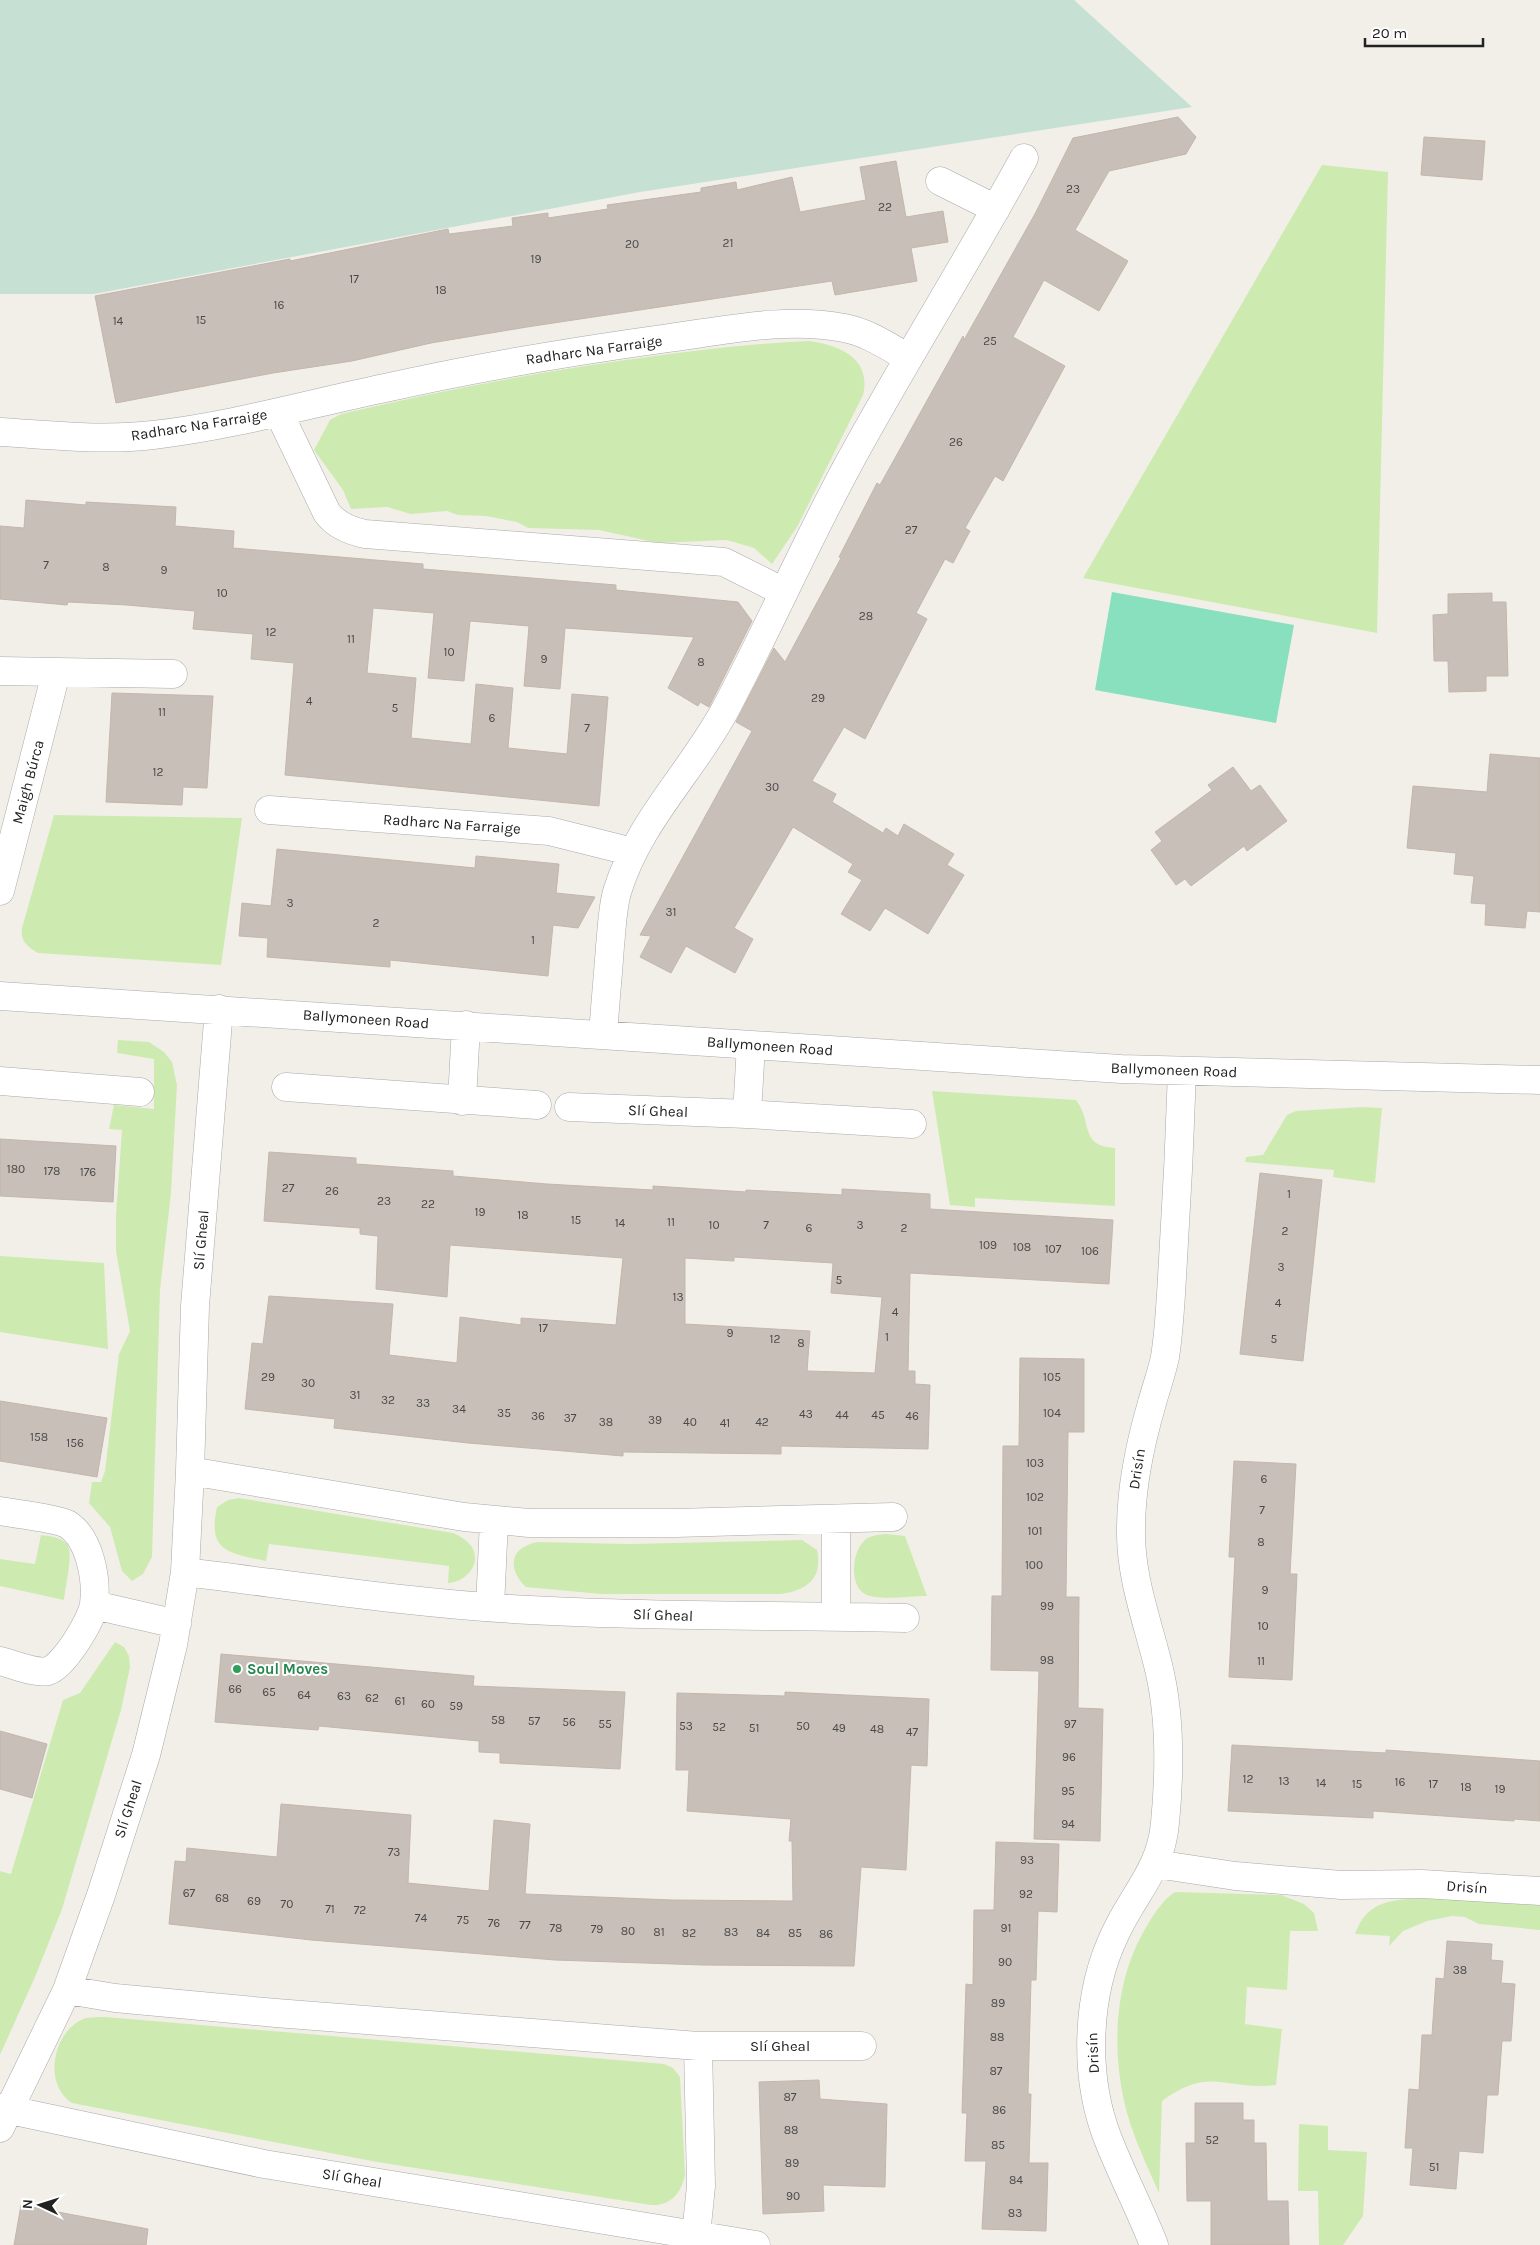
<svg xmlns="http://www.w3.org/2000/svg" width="1540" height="2245" font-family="Karla,sans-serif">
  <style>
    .grass { fill: #cdebb0 }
    .wetland { fill: #c6e0d4 }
    .pitch { fill: #88e0be }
    .building { fill: #c7bfb8; stroke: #c4b6ab; fill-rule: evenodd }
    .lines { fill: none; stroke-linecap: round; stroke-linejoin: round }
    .minor-casing { stroke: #a9a9a9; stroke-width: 29 }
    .minor { stroke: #fff; stroke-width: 28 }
    .leisure-dot { fill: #2e9e5b; stroke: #fff; stroke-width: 2 }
    .labels { text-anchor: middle; stroke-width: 4; stroke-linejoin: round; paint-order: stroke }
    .number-label { font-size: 12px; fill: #4b4948 }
    .street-label { font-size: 15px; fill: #222; stroke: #fff }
    .leisure-label { font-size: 15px; font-weight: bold; fill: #27864d; stroke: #fff; text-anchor: start }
  </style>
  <rect width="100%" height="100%" fill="#f2efe9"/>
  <!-- grass -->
  <path class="grass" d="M1322 165 1388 172 1377 633 1083 578Z
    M809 341C839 345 872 358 863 395L797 527 772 564 754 548 727 540 658 543 599 530 528 528 517 522 486 516 458 515 447 511 411 514 387 507 351 509 343 490 314 450 330 420 341 414C447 389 554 369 662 355 711 349 759 343 809 341Z
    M54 815 242 818 221 965 38 953C28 947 20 942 22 928Z
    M118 1040 149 1042 164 1052 172 1062 177 1085 171 1193 160 1290 152 1557 143 1574 132 1581 122 1571 110 1527 89 1503 92 1482H101L105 1471 119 1354 130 1331 116 1251V1215L122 1130 109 1129 114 1105 154 1109V1059L117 1053Z
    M932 1091 1076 1100C1093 1122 1079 1146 1115 1148V1206L975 1198V1207L950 1205Z
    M1362 1107 1382 1108 1375 1183 1333 1177 1334 1170 1245 1162 1246 1157 1263 1155 1287 1115 1296 1111Z
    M0 1256 104 1263 108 1349 0 1332Z
    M239 1498 453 1533C460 1536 467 1540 472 1547 482 1565 465 1582 448 1583L449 1566 269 1544 266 1561C229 1553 207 1552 217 1507L228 1500Z
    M886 1534 905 1536 927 1596C912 1596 877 1601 865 1594 849 1585 852 1552 864 1541 869 1535 878 1535 886 1534Z
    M41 1535C49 1536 61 1537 67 1544 74 1553 65 1588 64 1600L0 1586V1559L35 1564Z
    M802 1540 817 1550C823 1579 807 1590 781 1594H601L526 1587C507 1569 509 1547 538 1542L629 1544Z
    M115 1642 124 1647 129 1656 130 1667 121 1710 62 1909 35 1977 0 2055V1871L11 1874 63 1700 80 1693Z
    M1175 1892 1281 1895 1304 1904 1314 1913 1318 1931H1290L1287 1990 1247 1987 1245 2024 1282 2029 1276 2085C1224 2091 1211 2065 1162 2101L1159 2193C1146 2163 1131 2133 1124 2101 1111 2042 1116 1975 1148 1924 1155 1912 1164 1899 1175 1892Z
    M1426 1897 1540 1903V1930L1479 1924 1465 1917 1452 1916 1427 1921 1403 1931 1389 1946 1390 1936 1355 1934C1368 1898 1394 1901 1426 1897Z
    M106 2017 664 2064 673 2068 680 2077 685 2175C681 2193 671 2206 651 2205L377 2162 72 2103C42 2084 53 2029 86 2018 92 2017 100 2017 106 2017Z
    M1299 2124 1328 2126V2150L1367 2152 1363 2216 1343 2245H1319L1318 2191H1298Z"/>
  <!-- wetland -->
  <path class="wetland" d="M0 0H1074L1192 107 640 192 94 294H0Z"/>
  <!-- pitch -->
  <path class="pitch" d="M1112 592 1294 625 1276 723 1095 690Z"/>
  <!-- building -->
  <path class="building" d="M1178 117 1196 137 1186 154 1109 171 1075 230 1128 261 1099 311 1044 280 1013 337 1065 366 1003 481 995 476 965 528 970 531 953 563 945 559 916 613 927 619 865 739 844 727 812 781 836 794 832 802 883 833 886 828 898 836 904 824 954 854 947 865 964 875 928 934 885 908 870 931 841 914 862 880 848 872 853 864 793 827 734 928 753 939 735 973 686 946 671 973 640 957 651 936 640 935 752 731 736 722 774 648 785 662 841 558 839 557 877 483 880 485 963 336 964 340 1036 212 1073 138Z
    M1424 137 1485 141 1482 180 1421 175Z
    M896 161 906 217 943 211 948 242 911 248 917 281 835 295 832 281 527 327 431 343 352 361 273 373 116 403 95 296 290 259V261L448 229 449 234 513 226 512 218 548 213V218L608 209 607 205 701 192V188L736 182 737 190 792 177 800 212 866 200 860 167Z
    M26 500 86 505V502L176 507 175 526 234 531 233 548 423 564V569L616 585V590L738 602 752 621 709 707 700 702 698 706 668 688 694 637 565 628 560 689 524 686 529 626 470 621 464 681 428 678 434 613 373 608 367 673 416 678 411 738 471 744 476 684 513 688 508 748 567 754 572 694 608 697 599 806 285 775 294 663 251 659 253 634 193 629 195 611 127 605 68 602 67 605 0 599V526L24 528Z
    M1492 593V602H1506L1508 676H1486V691L1449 692 1448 661H1434L1433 615 1448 614V594Z
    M112 693 213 696 207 788 183 787 182 805 106 802Z
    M1490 754 1540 758V912L1527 911 1525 928 1485 925 1486 904 1471 903 1474 876 1454 874 1456 853 1407 848 1413 786 1487 792Z
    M1233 767 1251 791 1260 785 1287 821 1247 851 1244 846 1191 886 1185 879 1176 885 1151 850 1162 841 1155 832 1212 790 1208 785Z
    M277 849 475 868 476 856 559 864 556 893 595 897 578 928 553 925 548 976 390 960V967L267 957 268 938 239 936 242 903 271 906Z
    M0 1139 116 1146 113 1202 0 1196Z
    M269 1152 356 1158V1164L453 1171V1176L547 1184 653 1190V1186L746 1192V1190L842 1195V1189L930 1194V1209L1113 1220 1109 1284 910 1273 908 1371H915V1384L930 1385 928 1449 781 1446V1454L623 1452V1456L468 1443 334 1428 335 1419 245 1409 252 1343 263 1344 269 1296 393 1304 389 1355 457 1363 460 1317 521 1325V1318L616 1325 623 1258 450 1245 447 1297 376 1289 378 1236 360 1234V1228L264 1221ZM734 1257 833 1263 831 1293 882 1297 875 1373 807 1371 810 1331 685 1324V1258L734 1261Z
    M1260 1173 1322 1180 1303 1361 1240 1354Z
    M1020 1358 1084 1359V1432H1068L1066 1597H1079L1078 1708 1103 1709 1100 1841 1034 1839 1039 1671 991 1670 992 1596H1002L1003 1446H1019Z
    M0 1401 107 1418 97 1477 0 1461Z
    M1234 1461 1296 1464 1290 1574H1297L1292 1680 1229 1677 1235 1557H1229Z
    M221 1654 474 1676 473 1686 625 1692 620 1769 500 1763V1753L479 1752V1741L319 1726 318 1730 215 1722Z
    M785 1692 929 1699 927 1766 911 1765 906 1870 861 1867 854 1966 703 1965 555 1960 311 1940 169 1924 175 1861 186 1862 187 1848 277 1857 281 1804 411 1815 408 1883 489 1891 494 1820 530 1824 525 1894 672 1900 793 1901 792 1841H789L791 1819 687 1811 689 1770H676L677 1693 785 1696Z
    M0 1731 47 1744 32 1798 0 1789Z
    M1232 1745 1386 1753V1750L1540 1761V1821L1514 1819V1821L1373 1811V1818L1228 1811Z
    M996 1842 1059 1844 1057 1912 1038 1911 1036 1980H1031L1028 2094H1031L1029 2163H1048L1046 2231 982 2229 986 2161H965L967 2113H962L966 1984 973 1985 974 1910H994Z
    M1447 1941 1492 1944 1491 1960 1503 1961 1501 1983 1515 1984 1511 2041H1502L1498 2095H1487L1483 2153 1459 2151 1456 2189 1410 2185 1413 2148H1405L1409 2089 1419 2090 1422 2035H1432L1436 1978 1444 1979Z
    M819 2080 820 2099 887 2104 885 2187 823 2185 824 2211 763 2214 759 2082Z
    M1195 2103H1243V2120H1254V2143H1266L1267 2201H1288L1289 2245H1211V2201H1187L1186 2143H1195Z
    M21 2205 148 2229 146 2245H14Z"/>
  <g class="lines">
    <defs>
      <path id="minor" d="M940 181 996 209
        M279 413 327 513C337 526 350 531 365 534L724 562 784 592
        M0 432C51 435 102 441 153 435 232 426 308 404 385 388 479 367 574 351 669 338 728 330 786 317 844 328 867 332 887 346 907 357
        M0 671 173 674
        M269 810 549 831 633 852
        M0 891 56 673
        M0 996 1121 1069 1540 1080
        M603 1035C605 1005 608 976 610 946 612 928 612 910 617 892 638 822 691 773 725 710 768 629 805 544 849 463 905 360 968 261 1024 158
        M0 1081 140 1092
        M286 1087 537 1105
        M462 1101 466 1025
        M569 1107 747 1114 912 1124
        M747 1114 751 1045
        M190 1471 464 1517 529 1523H676L893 1517
        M0 1511C16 1514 55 1518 67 1524 90 1538 97 1579 94 1604 92 1620 64 1666 48 1671 35 1674 13 1664 0 1661
        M185 1572C300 1586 415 1604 530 1610 655 1617 780 1615 905 1618
        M94 1605 177 1624
        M490 1607 494 1520
        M836 1617V1519
        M1156 1864 1235 1876 1341 1885 1422 1884 1540 1891
        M67 1990 115 1998 276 2013 698 2046H862
        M0 2108 264 2164 756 2245
        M0 2128 67 1990 101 1895 146 1755 173 1645 185 1572 190 1471 195 1306 219 1009
        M696 2235 701 2186 698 2046
        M1154 2245C1140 2209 1122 2175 1108 2139 1083 2075 1086 1993 1116 1932 1135 1892 1161 1869 1165 1823 1170 1771 1171 1716 1158 1665 1147 1620 1130 1576 1131 1529 1131 1486 1140 1444 1152 1403 1156 1388 1162 1372 1165 1357 1170 1325 1171 1292 1173 1260 1177 1197 1180 1134 1182 1072"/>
    </defs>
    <!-- minor casing -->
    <use href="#minor" class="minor-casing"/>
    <!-- minor -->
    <use href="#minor" class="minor"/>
  </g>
  <!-- markers -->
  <circle class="leisure-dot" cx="237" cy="1669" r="5"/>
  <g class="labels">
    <!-- number labels -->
    <g class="number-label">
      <text x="1073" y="193">23</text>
      <text x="885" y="211">22</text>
      <text x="728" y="247">21</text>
      <text x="632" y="248">20</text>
      <text x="536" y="263">19</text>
      <text x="354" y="283">17</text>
      <text x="441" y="294">18</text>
      <text x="279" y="309">16</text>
      <text x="201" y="324">15</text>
      <text x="118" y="325">14</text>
      <text x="990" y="345">25</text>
      <text x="956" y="446">26</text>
      <text x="911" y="534">27</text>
      <text x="46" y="569">7</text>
      <text x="106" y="571">8</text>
      <text x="164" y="574">9</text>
      <text x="222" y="597">10</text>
      <text x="866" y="620">28</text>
      <text x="271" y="636">12</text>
      <text x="351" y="643">11</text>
      <text x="449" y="656">10</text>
      <text x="544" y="663">9</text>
      <text x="701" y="666">8</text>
      <text x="818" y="702">29</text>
      <text x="309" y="705">4</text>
      <text x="395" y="712">5</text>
      <text x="162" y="716">11</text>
      <text x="492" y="722">6</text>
      <text x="587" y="732">7</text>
      <text x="158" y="776">12</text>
      <text x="772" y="791">30</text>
      <text x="290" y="907">3</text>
      <text x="671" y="916">31</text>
      <text x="376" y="927">2</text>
      <text x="533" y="944">1</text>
      <text x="16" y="1173">180</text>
      <text x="52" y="1175">178</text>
      <text x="88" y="1176">176</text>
      <text x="288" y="1192">27</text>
      <text x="332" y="1195">26</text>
      <text x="1289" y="1198">1</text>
      <text x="384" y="1205">23</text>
      <text x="428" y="1208">22</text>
      <text x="480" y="1216">19</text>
      <text x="523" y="1219">18</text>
      <text x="576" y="1224">15</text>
      <text x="671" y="1226">11</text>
      <text x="620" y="1227">14</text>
      <text x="714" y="1229">10</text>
      <text x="766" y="1229">7</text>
      <text x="860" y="1229">3</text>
      <text x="809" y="1232">6</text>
      <text x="904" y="1232">2</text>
      <text x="1285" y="1235">2</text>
      <text x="988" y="1249">109</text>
      <text x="1022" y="1251">108</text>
      <text x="1053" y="1253">107</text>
      <text x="1090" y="1255">106</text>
      <text x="1281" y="1271">3</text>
      <text x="839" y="1284">5</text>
      <text x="678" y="1301">13</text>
      <text x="1278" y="1307">4</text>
      <text x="895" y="1316">4</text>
      <text x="543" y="1332">17</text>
      <text x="730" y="1337">9</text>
      <text x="887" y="1341">1</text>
      <text x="775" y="1343">12</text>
      <text x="1274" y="1343">5</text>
      <text x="801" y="1347">8</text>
      <text x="268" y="1381">29</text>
      <text x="1052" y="1381">105</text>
      <text x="308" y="1387">30</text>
      <text x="355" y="1399">31</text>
      <text x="388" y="1404">32</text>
      <text x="423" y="1407">33</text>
      <text x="459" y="1413">34</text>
      <text x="504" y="1417">35</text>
      <text x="1052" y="1417">104</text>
      <text x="806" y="1418">43</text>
      <text x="842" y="1419">44</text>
      <text x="878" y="1419">45</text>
      <text x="538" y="1420">36</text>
      <text x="912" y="1420">46</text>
      <text x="570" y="1422">37</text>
      <text x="655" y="1424">39</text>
      <text x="606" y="1426">38</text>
      <text x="690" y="1426">40</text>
      <text x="762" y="1426">42</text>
      <text x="725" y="1427">41</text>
      <text x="39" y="1441">158</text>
      <text x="75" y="1447">156</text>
      <text x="1035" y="1467">103</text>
      <text x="1264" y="1483">6</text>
      <text x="1035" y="1501">102</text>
      <text x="1262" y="1514">7</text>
      <text x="1035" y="1535">101</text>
      <text x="1261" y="1546">8</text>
      <text x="1034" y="1569">100</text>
      <text x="1265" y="1594">9</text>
      <text x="1047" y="1610">99</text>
      <text x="1263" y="1630">10</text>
      <text x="1047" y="1664">98</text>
      <text x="1261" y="1665">11</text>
      <text x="235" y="1693">66</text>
      <text x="269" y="1696">65</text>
      <text x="304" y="1699">64</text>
      <text x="344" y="1700">63</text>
      <text x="372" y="1702">62</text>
      <text x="400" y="1705">61</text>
      <text x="428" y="1708">60</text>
      <text x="456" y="1710">59</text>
      <text x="498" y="1724">58</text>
      <text x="534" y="1725">57</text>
      <text x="569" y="1726">56</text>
      <text x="605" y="1728">55</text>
      <text x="1070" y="1728">97</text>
      <text x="686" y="1730">53</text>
      <text x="803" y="1730">50</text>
      <text x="719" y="1731">52</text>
      <text x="754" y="1732">51</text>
      <text x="839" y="1732">49</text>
      <text x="877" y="1733">48</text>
      <text x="912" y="1736">47</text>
      <text x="1069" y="1761">96</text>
      <text x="1248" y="1783">12</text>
      <text x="1284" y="1785">13</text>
      <text x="1400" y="1786">16</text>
      <text x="1321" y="1787">14</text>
      <text x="1357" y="1788">15</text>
      <text x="1433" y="1788">17</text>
      <text x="1466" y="1791">18</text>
      <text x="1500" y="1793">19</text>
      <text x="1068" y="1795">95</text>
      <text x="1068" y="1828">94</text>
      <text x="394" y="1856">73</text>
      <text x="1027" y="1864">93</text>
      <text x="189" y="1897">67</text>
      <text x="1026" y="1898">92</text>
      <text x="222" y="1902">68</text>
      <text x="254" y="1905">69</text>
      <text x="287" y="1908">70</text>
      <text x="330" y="1913">71</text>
      <text x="360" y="1914">72</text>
      <text x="421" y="1922">74</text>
      <text x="463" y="1924">75</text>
      <text x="494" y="1927">76</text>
      <text x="525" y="1929">77</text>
      <text x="556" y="1932">78</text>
      <text x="1006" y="1932">91</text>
      <text x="597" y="1933">79</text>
      <text x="628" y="1935">80</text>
      <text x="659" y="1936">81</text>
      <text x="731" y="1936">83</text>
      <text x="689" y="1937">82</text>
      <text x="763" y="1937">84</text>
      <text x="795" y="1937">85</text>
      <text x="826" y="1938">86</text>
      <text x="1005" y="1966">90</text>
      <text x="1460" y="1974">38</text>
      <text x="998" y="2007">89</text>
      <text x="997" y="2041">88</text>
      <text x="996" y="2075">87</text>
      <text x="790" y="2101">87</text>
      <text x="999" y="2114">86</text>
      <text x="791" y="2134">88</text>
      <text x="1212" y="2144">52</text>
      <text x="998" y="2149">85</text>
      <text x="792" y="2167">89</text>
      <text x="1434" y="2171">51</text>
      <text x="1016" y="2184">84</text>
      <text x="793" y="2200">90</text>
      <text x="1015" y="2217">83</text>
    </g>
    <!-- street labels -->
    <g class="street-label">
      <text transform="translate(594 350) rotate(-8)" y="5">Radharc Na Farraige</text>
      <text transform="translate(199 425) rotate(-9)" y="5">Radharc Na Farraige</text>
      <text transform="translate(28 782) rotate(-75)" y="5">Maigh Búrca</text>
      <text transform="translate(452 824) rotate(4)" y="5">Radharc Na Farraige</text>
      <text transform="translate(366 1019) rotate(4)" y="5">Ballymoneen Road</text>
      <text transform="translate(770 1046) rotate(4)" y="5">Ballymoneen Road</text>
      <text transform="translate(1174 1070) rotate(2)" y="5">Ballymoneen Road</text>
      <text transform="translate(658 1111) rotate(2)" y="5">Slí Gheal</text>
      <text transform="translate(201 1240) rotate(-85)" y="5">Slí Gheal</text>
      <text transform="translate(1137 1469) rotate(-81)" y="5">Drisín</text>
      <text transform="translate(663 1615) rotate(2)" y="5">Slí Gheal</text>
      <text transform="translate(128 1809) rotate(-72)" y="5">Slí Gheal</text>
      <text transform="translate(1467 1887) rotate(4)" y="5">Drisín</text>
      <text x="780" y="2051">Slí Gheal</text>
      <text transform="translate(1093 2053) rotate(-93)" y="5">Drisín</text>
      <text transform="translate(352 2178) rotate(9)" y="5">Slí Gheal</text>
    </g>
    <!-- leisure labels -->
    <g class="leisure-label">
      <text x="247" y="1674">Soul Moves</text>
    </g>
  </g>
  <!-- north arrow -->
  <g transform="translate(40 2205) rotate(274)" stroke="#ffffff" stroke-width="4" paint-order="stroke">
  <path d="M0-4L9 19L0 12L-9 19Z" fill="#222222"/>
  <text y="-8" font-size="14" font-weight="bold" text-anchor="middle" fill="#222222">N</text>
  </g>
  <!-- scale -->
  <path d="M1365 38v8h118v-8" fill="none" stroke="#222222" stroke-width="2.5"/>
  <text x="1372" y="38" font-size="15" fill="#222222" stroke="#ffffff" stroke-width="4" paint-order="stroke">20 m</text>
</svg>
